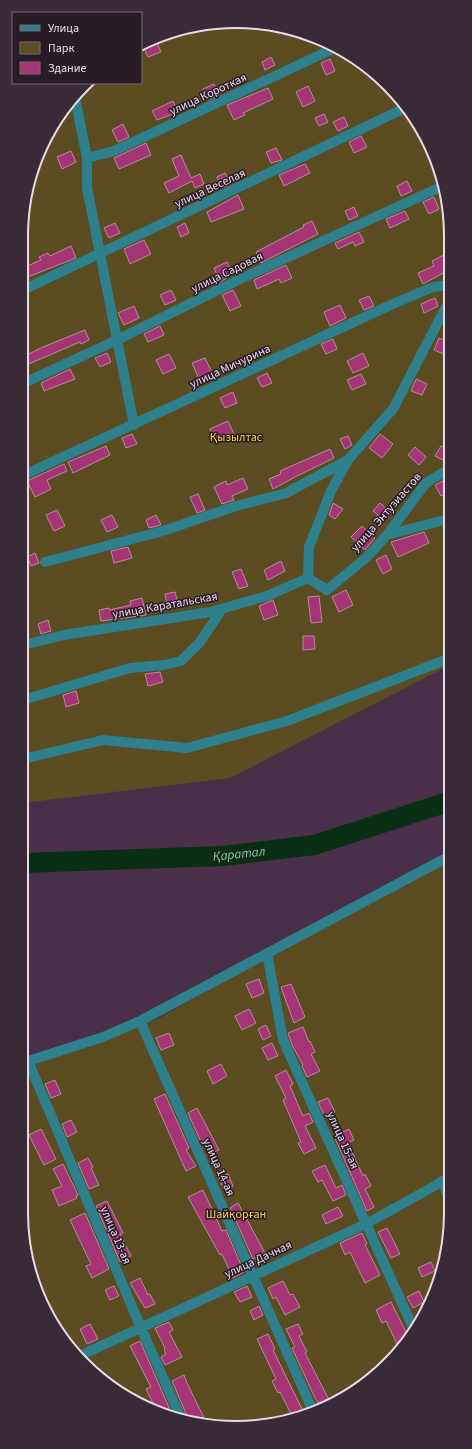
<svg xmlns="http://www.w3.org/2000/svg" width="472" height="1449" font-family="'Source Sans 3',sans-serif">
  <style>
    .green { fill: #5b4c22 }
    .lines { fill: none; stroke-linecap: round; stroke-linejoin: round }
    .river { stroke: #092f14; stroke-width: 20 }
    .building { fill: #a63575; stroke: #b38c9e }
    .minor { stroke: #2d808c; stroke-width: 10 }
    .labels { text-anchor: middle; stroke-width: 3; stroke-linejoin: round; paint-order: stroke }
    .street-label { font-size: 12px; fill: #eadae9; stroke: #281c27 }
    .park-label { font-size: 12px; fill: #fccf4a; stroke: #281c27 }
    .water-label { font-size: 13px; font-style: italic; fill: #5bed83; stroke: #281c27 }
    .rim { fill: none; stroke: #eadae9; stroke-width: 2 }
  </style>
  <rect width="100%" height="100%" fill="#492f47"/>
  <!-- green -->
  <path class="green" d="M194 25H278L343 50 388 84 429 141 449 208 448 666 230 778 23 803 25 194 57 116 91 83H141V47Z
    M448 861 447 1255 415 1332 356 1392 291 1421 208 1426 141 1406 75 1355 37 1295 21 1213 22 1062 89 1047 163 1016 366 899Z"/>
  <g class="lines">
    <!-- river -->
    <path class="river" d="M22 863 223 856 314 845 448 802"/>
  </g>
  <!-- building -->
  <path class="building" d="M156 41 161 52 148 57 143 46Z
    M271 57 275 65 265 70 262 62Z
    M330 59 335 71 326 75 321 63Z
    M214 84 219 95 208 100 203 89Z
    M308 86 315 101 303 107 296 92Z
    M268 88 273 99 243 113 245 115 234 120 227 105Z
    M173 101 178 112 157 120 152 111Z
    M324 114 328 122 319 126 315 118Z
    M344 117 348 126 338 131 333 122Z
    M123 124 129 137 118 142 112 130Z
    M361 136 367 147 354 153 349 142Z
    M146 143 151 155 119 169 114 158Z
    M276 148 282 160 271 163 266 152Z
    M71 151 76 162 62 169 57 157Z
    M181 155 191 178 200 174 204 184 195 188 192 181 169 193 164 183 179 176 172 159Z
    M305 164 310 173 284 186 279 175Z
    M225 173 231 184 222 188 217 177Z
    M407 181 412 191 401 196 397 186Z
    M238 195 244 209 211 222 207 212Z
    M434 197 439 209 429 214 423 202Z
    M354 207 358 216 349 220 345 211Z
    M405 211 409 219 390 228 386 219Z
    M312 221 318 234 261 263 256 252 304 227 303 225Z
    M115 223 120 233 109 238 104 228Z
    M185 223 189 233 181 237 177 227Z
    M359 232 364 242 355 246 353 242 338 249 335 243Z
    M144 240 151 254 130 264 124 249Z
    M71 246 76 258 25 278V267L41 260 39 257 48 253 50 256Z
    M446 254 449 261V270L423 284 418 273 434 266 432 261Z
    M227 262 233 274 220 282 214 268Z
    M286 265 292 278 281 283 279 279 257 289 254 280Z
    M171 290 176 300 165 305 160 295Z
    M233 290 241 306 230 311 222 295Z
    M369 296 374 306 364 310 359 300Z
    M435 298 438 306 424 313 421 304Z
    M340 305 346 318 330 326 324 312Z
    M134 306 139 318 124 325 118 313Z
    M160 326 164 335 148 342 144 334Z
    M85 330 89 340 81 344 80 342 24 366 25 356 43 347Z
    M439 338 449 342 446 355 434 350Z
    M333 339 337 349 326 354 321 344Z
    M107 353 111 362 100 367 95 358Z
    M363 353 369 366 353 373 347 361Z
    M169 354 176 368 163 374 156 360Z
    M205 358 214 377 201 383 192 363Z
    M70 369 75 379 44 391 41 383Z
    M267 373 272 383 262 387 257 378Z
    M361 374 366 384 352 390 347 380Z
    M416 379 427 384 422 395 411 391Z
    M233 392 237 403 225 408 220 398Z
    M228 421 234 434 216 442 210 429Z
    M132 434 137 444 126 448 122 438Z
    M380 434 393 444 382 458 369 448Z
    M348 436 352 445 345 449 340 439Z
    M106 446 110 455 73 473 68 462Z
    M441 446 449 450V463L435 456Z
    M415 447 426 457 419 465 408 455Z
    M330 449 334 458 295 477 273 489 269 479 281 474 280 471Z
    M64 464 67 471 47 480 51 489 35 497 27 481Z
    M243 478 248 489 232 496 234 500 222 504 214 487 226 481 227 485Z
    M449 478 448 493 441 496 435 485Z
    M198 494 205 510 197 513 190 497Z
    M333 503 343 509 335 519 329 515Z
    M380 503 392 513 385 521 373 511Z
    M57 510 65 526 54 531 46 515Z
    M112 515 118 527 107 532 101 520Z
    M156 515 161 525 149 528 146 520Z
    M362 526 375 538 365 550 351 537Z
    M424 532 429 543 398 557 391 542Z
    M128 547 132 558 114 563 111 551Z
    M35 553 39 563 31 566 27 557Z
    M386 555 392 569 383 574 376 560Z
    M281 561 285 571 268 580 264 570Z
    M241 569 248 586 239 589 232 572Z
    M346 590 353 605 339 612 332 597Z
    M175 592 179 607 168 609 165 594Z
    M319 596 322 622 311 623 308 597Z
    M142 598 146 615 101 621 99 610 109 608V610L131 605 130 601Z
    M273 600 278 615 264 620 259 606Z
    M48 620 51 631 41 634 38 624Z
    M303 636H314L315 649 303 650Z
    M160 672 163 682 148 686 145 674Z
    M76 691 79 703 66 707 63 695Z
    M259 979 264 993 252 998 246 984Z
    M291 984 305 1017 294 1023 281 987Z
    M249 1009 256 1023 242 1030 235 1016Z
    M266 1025 271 1036 263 1040 258 1029Z
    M303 1027 309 1042 310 1041 315 1052 311 1054 320 1071 307 1077 302 1066 303 1065 292 1045 288 1033Z
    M169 1033 174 1045 161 1050 156 1038Z
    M272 1043 278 1056 268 1060 262 1048Z
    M221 1064 227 1076 213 1084 207 1071Z
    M286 1070 293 1084 290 1086 303 1116 309 1113 313 1122 305 1126 316 1148 304 1154 298 1143 301 1142 283 1100 286 1098 275 1076Z
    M55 1080 61 1094 51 1098 45 1084Z
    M165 1094 189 1148 186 1150 196 1166 186 1171 154 1099Z
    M328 1098 335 1112 325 1117 318 1102Z
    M197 1108 219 1150 209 1154 203 1142H201L188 1113Z
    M71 1120 77 1132 67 1137 62 1124Z
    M41 1129 56 1159 44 1165 29 1135Z
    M349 1129 354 1140 348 1143 363 1176 365 1174 371 1186 365 1189 374 1207 367 1211 334 1136Z
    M88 1158 93 1167 91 1168 99 1185 89 1189 78 1163Z
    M63 1164 78 1195 76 1196 77 1198 59 1206 52 1190 62 1186 53 1169Z
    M325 1165 336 1188 342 1185 346 1195 333 1201 322 1180 318 1182 312 1171Z
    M228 1174 233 1186 224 1190 219 1178Z
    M203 1190 222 1231 226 1230 244 1272 233 1278 222 1254 220 1255 188 1197Z
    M107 1201 123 1233 120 1234 131 1256 120 1262 96 1206Z
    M238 1203 265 1253 253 1259 230 1208Z
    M338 1207 343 1216 326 1224 322 1215Z
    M85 1213 109 1269 92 1278 86 1266 91 1264 70 1220Z
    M387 1228 400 1254 391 1258 378 1232Z
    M362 1233 367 1244 365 1245 380 1275 365 1283 350 1252 345 1255 340 1243Z
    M431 1262 435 1271 422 1277 418 1268Z
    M140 1278 148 1295 150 1294 155 1304 145 1308 130 1283Z
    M283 1281 290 1295 293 1294 300 1307 285 1315 276 1297 273 1299 268 1288Z
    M114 1286 119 1296 110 1300 105 1290Z
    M247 1286 252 1297 240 1302 234 1292Z
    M419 1291 424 1302 413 1308 407 1297Z
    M391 1302 409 1338 399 1348 386 1321 382 1323 376 1310Z
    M259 1306 263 1315 254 1320 250 1311Z
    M169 1322 173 1330 169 1332 182 1357 165 1365 161 1357 166 1354 164 1349 165 1348 155 1328Z
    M90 1324 98 1339 87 1344 80 1329Z
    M298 1324 303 1334 299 1336 307 1352 305 1353 329 1400 320 1405 315 1398 292 1348 295 1347 286 1329Z
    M268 1334 275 1349 273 1350 303 1411 292 1416 280 1392 278 1393 272 1381 276 1379 257 1339Z
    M140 1341 171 1412 168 1414 157 1411 146 1389 151 1387 130 1346Z
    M184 1375 187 1383 208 1426 189 1420 187 1416 172 1381Z"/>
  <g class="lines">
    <!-- minor -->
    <path class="minor" d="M75 98 87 158V188L134 425
      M87 158 114 151 337 47
      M25 289 405 108
      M24 383 117 340 236 281 443 186
      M24 475 395 303 433 287 449 285
      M387 535 448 519
      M45 562 163 531 236 506 286 493 348 460
      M308 578 309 547 331 491 348 460 393 409 449 301
      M23 645 64 635 210 612 267 596 308 578 327 590 367 557 387 535 426 483 449 469
      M23 700 130 668 164 665 181 661 200 642 222 609
      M23 759 103 740 187 748 287 721 448 659
      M267 953 283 1040 415 1332
      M140 1021 313 1411
      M28 1061 141 1328 181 1418
      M22 1063 103 1037 140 1021 448 857
      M442 1181 447 1193
      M77 1357 366 1224 447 1179"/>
  </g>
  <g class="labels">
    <!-- street labels -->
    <g class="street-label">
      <text transform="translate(208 94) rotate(-25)" y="4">улица Короткая</text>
      <text transform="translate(210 188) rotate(-25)" y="4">улица Веселая</text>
      <text transform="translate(227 272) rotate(-26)" y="4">улица Садовая</text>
      <text transform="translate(230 366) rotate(-25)" y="4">улица Мичурина</text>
      <text transform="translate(386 512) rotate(-49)" y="4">улица Энтузиастов</text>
      <text transform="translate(165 605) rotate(-10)" y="4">улица Каратальская</text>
      <text transform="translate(343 1140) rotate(66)" y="4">улица 15-ая</text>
      <text transform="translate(219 1167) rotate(66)" y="4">улица 14-ая</text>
      <text transform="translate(116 1235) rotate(67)" y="4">улица 13-ая</text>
      <text transform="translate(258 1259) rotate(-25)" y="4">улица Дачная</text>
    </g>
    <!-- park labels -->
    <g class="park-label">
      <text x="236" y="441">Қызылтас</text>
      <text x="236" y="1218">Шайқорған</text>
    </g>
    <!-- water labels -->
    <g class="water-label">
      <text transform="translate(239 853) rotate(-6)" y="5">Қаратал</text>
    </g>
  </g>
  <!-- crop -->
  <path d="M0 0H472V1449H0ZM236 28H236A208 208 0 0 1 444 236V1213A208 208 0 0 1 236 1421H236A208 208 0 0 1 28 1213V236A208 208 0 0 1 236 28Z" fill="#382b37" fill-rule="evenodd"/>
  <path class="rim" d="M236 28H236A208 208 0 0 1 444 236V1213A208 208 0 0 1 236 1421H236A208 208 0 0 1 28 1213V236A208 208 0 0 1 236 28Z"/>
  <!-- legend -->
  <rect x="12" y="12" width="130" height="72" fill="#281c27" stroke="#766875"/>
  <rect x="20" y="25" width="20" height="6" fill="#2d808c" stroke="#766875"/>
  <text x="48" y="32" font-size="12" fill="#eadae9">Улица</text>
  <rect x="20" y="42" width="20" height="12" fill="#5b4c22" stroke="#766875"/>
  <text x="48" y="52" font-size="12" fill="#eadae9">Парк</text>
  <rect x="20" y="62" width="20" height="12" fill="#a63575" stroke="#766875"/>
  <text x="48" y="72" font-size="12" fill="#eadae9">Здание</text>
</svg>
